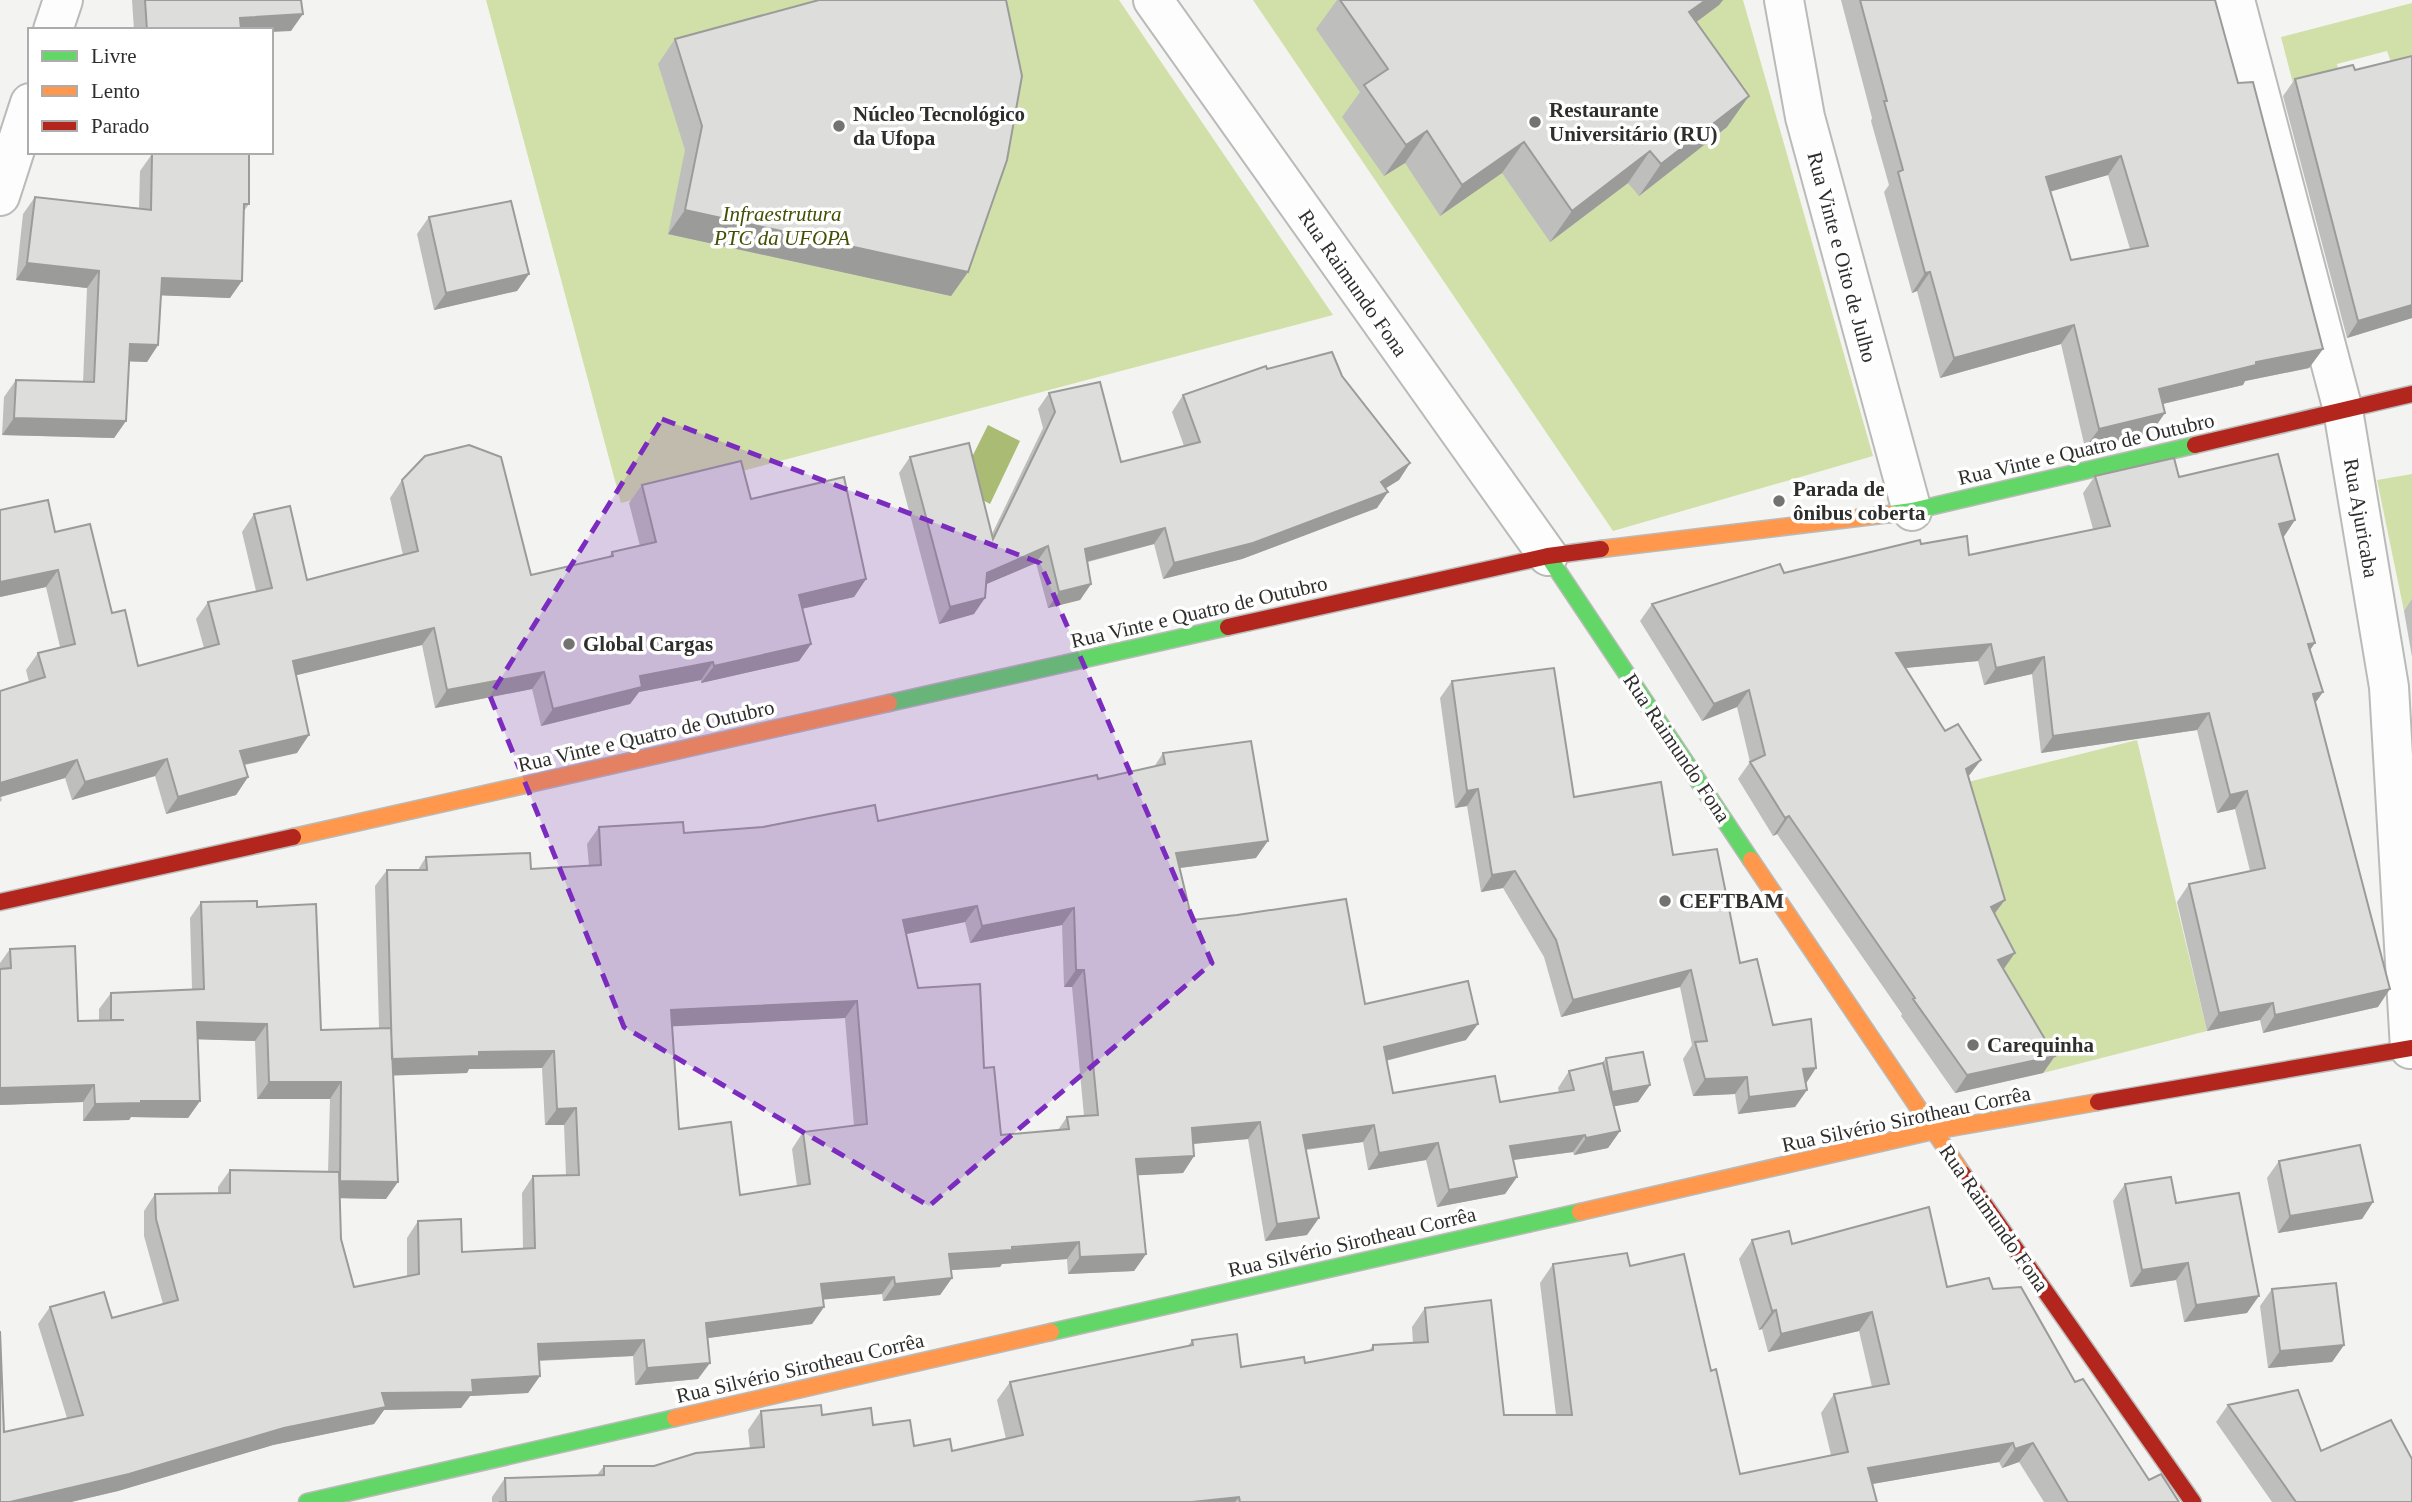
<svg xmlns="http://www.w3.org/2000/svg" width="2412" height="1502" font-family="Georgia,serif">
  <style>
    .green { fill: #d1dfa8 }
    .water { fill: #aabb73 }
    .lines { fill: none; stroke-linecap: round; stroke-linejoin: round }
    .street-casing { stroke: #babbb9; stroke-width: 42 }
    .fast-casing { stroke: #babbb9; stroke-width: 19 }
    .slow-casing { stroke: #babbb9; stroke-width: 19 }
    .jam-casing { stroke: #babbb9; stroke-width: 19 }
    .street { stroke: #fdfdfd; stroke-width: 38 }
    .fast { stroke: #63d668; stroke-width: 16 }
    .slow { stroke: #ff974d; stroke-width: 16 }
    .jam { stroke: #b3261e; stroke-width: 16 }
    .wall { fill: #bebebd; fill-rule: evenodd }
    .shaded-wall { fill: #9b9b9a }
    .building { fill: #dddddc; stroke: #9b9b9a; stroke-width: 2; fill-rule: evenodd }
    .marked { fill: #7b2cbf; fill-opacity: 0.2; stroke: #7b2cbf; stroke-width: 5; stroke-dasharray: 14 9; stroke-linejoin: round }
    .poi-dot { fill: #737472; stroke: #fff; stroke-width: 2.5 }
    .labels { text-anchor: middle; stroke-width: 7; stroke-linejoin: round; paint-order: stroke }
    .poi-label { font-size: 21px; font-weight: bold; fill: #2e2f2d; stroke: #fff; text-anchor: start }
    .park-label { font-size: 21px; font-style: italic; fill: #425003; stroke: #fff }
    .street-label { font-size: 21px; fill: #2e2f2d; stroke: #fff }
  </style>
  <rect width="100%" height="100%" fill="#f3f4f1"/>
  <!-- green -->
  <path class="green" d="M486 0H1119L1333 315 621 503Z
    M1253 0H1743L1873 456 1613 531Z
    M2412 3V70L2395 74 2387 51 2337 64 2341 81 2296 95 2281 37Z
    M2412 474V609L2404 611 2377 480Z
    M2137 740 2207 1031 2043 1073 1988 981 1960 784Z"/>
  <!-- water -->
  <path class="water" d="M988 425 1020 441 990 504 966 491 962 477Z"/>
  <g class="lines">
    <defs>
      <path id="street" d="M1153 0 1548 556
        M1784 0 1805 117 1912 511
        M2235 0 2343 410 2389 687 2410 1049
        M53 30 63 0
        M0 196 30 103"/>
      <path id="fast" d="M1890 514 1912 511 2195 445
        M1548 556 1751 860
        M889 703 1228 627
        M1051 1332 1580 1212
        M307 1502 675 1418"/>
      <path id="slow" d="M1601 549 1890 514
        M293 837 889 703
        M1751 860 1963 1174
        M1580 1212 1933 1131 2098 1102
        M675 1418 1051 1332"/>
      <path id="jam" d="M2195 445 2412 394
        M1228 627 1548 556 1601 549
        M0 902 293 837
        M2098 1102 2412 1048
        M1963 1174 2193 1502"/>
    </defs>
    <!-- street casing -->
    <use href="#street" class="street-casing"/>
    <!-- fast casing -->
    <use href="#fast" class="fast-casing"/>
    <!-- slow casing -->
    <use href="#slow" class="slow-casing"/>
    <!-- jam casing -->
    <use href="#jam" class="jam-casing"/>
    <!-- street -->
    <use href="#street" class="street"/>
    <!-- fast -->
    <use href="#fast" class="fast"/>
    <!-- slow -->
    <use href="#slow" class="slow"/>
    <!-- jam -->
    <use href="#jam" class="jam"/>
  </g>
  <!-- wall -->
  <path class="wall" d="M132 0H301L291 31 271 30H134Z
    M1337 0H1723L1719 5 1696 22 1727 127 1639 196 1628 183 1550 242 1502 173 1440 216 1405 163 1384 176 1342 117 1360 92 1316 29Z
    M1841 0H2215L2238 83 2323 349 2309 368 2245 381 2243 385 2163 404 2151 433 2085 448 2061 344 1940 378 1917 291 1912 293 1884 192 1889 185 1871 121 1872 118ZM2108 175 2130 249 2071 260 2050 191Z
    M675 39 968 272 951 296 668 234 685 150 658 64Z
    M2355 70 2412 318 2347 338 2283 96 2295 79Z
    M152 154 249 204 244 211 230 298 161 295 158 345 147 362 129 361 126 421 114 438 2 435 4 397 16 380 83 382 87 288 16 280 23 214 35 197 139 208 140 171Z
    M429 217 529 274 517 291 434 310 417 234Z
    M1267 369 1342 376 1410 463 1399 480 1386 488 1377 508 1242 559 1163 579 1154 544 1088 562 1091 584 1080 600 1048 608 1036 563 986 584 974 614 939 624 899 473 910 457 992 534 1043 428 1038 409 1049 393 1121 462 1184 446 1172 412 1183 395Z
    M2095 476 2179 477 2283 537 2310 651 2315 702 2378 1007 2263 1033 2260 1020 2207 1031 2177 902 2189 884 2250 871 2235 809 2217 813 2197 730 2041 753 2032 674 1984 685 1978 661 1905 668 1969 777 1995 913 2003 969 2055 1056 2043 1073 1955 1093 1901 1016 1902 1014 1777 834 1773 836 1738 779 1750 762 1737 707 1702 721 1640 621 1652 604 1784 573 1921 544 1969 555 2093 529 2083 493Z
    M402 480 531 575 609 557 612 552 640 546 629 503 642 485 751 499 866 579 854 597 802 609 811 644 799 661 701 683V680L639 692 630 704 541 726 532 689 435 708 422 645 296 675 297 753 245 765 248 777 236 795 166 814 155 776 72 800 65 778 1 797 2 800 0 802V691L29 682 26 670 38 653 60 647 46 587 0 597V510L55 532 112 613 138 666 204 648 196 619 208 602 256 591 242 532 254 514 307 580 403 555 390 498Z
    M2412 599V657L2404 611Z
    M1452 681 1574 797 1673 855 1740 963 1806 1083 1807 1090 1795 1107 1738 1114 1735 1094 1693 1096 1683 1059 1692 1045 1680 987 1561 1017 1544 957 1503 888 1481 892 1467 806 1455 808 1440 698Z
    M1163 753 1256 858 1180 868 1192 920 1365 1004 1466 1040 1386 1061 1393 1093 1500 1102 1559 1092 1558 1088 1569 1071 1602 1063 1606 1058 1650 1085 1638 1102 1614 1106 1620 1131 1608 1148 1574 1155 1573 1152 1513 1160 1517 1177 1505 1194 1437 1207 1426 1160 1368 1170 1363 1142 1306 1150 1307 1235 1265 1241 1248 1139 1193 1144 1194 1156 1183 1173 1138 1175 1146 1254 1134 1271 1068 1274 1067 1259 1002 1264 1000 1267 951 1270 952 1278 940 1295 883 1301 882 1294 823 1299 824 1307 812 1324 707 1338 698 1379 635 1385 633 1356 539 1361 540 1376 528 1393 470 1396 461 1408 384 1410 374 1424 273 1445 118 1491 71 1502H0L4 1432 67 1418 38 1324 50 1307 112 1318 163 1304 144 1236V1211L155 1194 218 1193V1187L230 1170 328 1172 330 1099H257L255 1041 198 1039 200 1101 188 1118 131 1117 129 1120 83 1121V1102L0 1105V963L10 949 78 1021H99V1009L111 993 192 989 190 918 201 902 257 907 321 1030 379 1028 375 886 387 870H418L426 857 531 869 589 866 587 844 599 827 684 833 878 821 1098 779 1154 767ZM965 922 970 943 1062 925 1064 987H1072L1084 1116 1067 1117 1058 1130 1001 1135 984 1068 918 988 906 934ZM845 1018 854 1126 803 1132 792 1149 797 1186 740 1195 679 1129 672 1026ZM542 1068 545 1125H564L566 1175 533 1176 522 1193 523 1249 462 1252 418 1221 407 1238V1277L354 1287 341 1239 340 1198 386 1199 393 1075 467 1073 469 1069Z
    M2279 1161 2373 1202 2362 1219 2278 1233 2267 1178Z
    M2125 1184 2176 1203 2247 1313 2184 1322 2176 1280 2130 1287 2113 1201Z
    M1752 1240 1792 1244 1947 1287 1993 1289 2075 1382 2149 1480 2179 1502H2044L2019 1462 2002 1468 1999 1462 1872 1484 1877 1502H492V1497L505 1478 597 1475 604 1466H654L750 1449 748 1430 761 1411 822 1415 873 1425 914 1446 952 1451 1006 1439 997 1400 1010 1382 1188 1346 1192 1340 1241 1367 1305 1363 1369 1351 1373 1345 1413 1343 1412 1327 1425 1308 1504 1415H1556L1540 1283 1553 1264 1630 1266 1711 1371 1740 1474 1831 1455 1821 1413 1834 1394 1872 1387 1859 1331 1768 1352 1762 1329 1759 1330 1739 1259Z
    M2272 1289 2344 1345 2332 1362 2268 1368 2260 1306Z
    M2228 1405 2321 1451 2412 1502H2272L2216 1422Z"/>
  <!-- shaded-wall -->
  <path class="shaded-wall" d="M1706 0H1723L1719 5 1667 44 1689 12Z
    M303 14 291 31 271 32V30H229L240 18Z
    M1749 96 1727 127 1639 196 1661 164Z
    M1427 131 1405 163 1384 176 1406 145Z
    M1524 142 1502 173 1440 216 1462 185Z
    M1650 151 1628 183 1550 242 1572 211Z
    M2121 156 2108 175 2032 197 2046 177Z
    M685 210 968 272 951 296 668 234Z
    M27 263 99 271 87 288 16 280Z
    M1930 272 1917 291 1912 293 1925 273Z
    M529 274 517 291 434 310 446 293Z
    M162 278 242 281 230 298 150 295Z
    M2412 305V318L2347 338 2358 321Z
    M2074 325 2061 344 1940 378 1954 358Z
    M130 344 158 345 147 362 118 361Z
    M2323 349 2309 368 2245 381 2243 385 2145 408 2159 389 2256 362Z
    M2165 413 2151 433 2085 448 2099 429Z
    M14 418 126 421 114 438 2 435Z
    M1410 463 1399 480 1370 498 1381 482Z
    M1388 492 1377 508 1242 559 1163 579 1174 563Z
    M2295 520 2283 538 2279 524Z
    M1165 528 1154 544 1074 565 1085 549Z
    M1048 546 1036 563 975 589 987 573Z
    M58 570 46 587 0 597V582Z
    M866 579 854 597 787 612 799 595Z
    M1091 584 1080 600 1048 608 1059 592Z
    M985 598 974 614 939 624 950 607Z
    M434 628 422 645 281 679 293 661Z
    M2315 643 2303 660 2308 644Z
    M811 644 799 661 701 683 714 666Z
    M1991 644 1978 661 1884 670 1896 653Z
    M2044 657 2032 674 1984 685 1996 668Z
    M713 662 701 680 639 692 630 704 541 726 553 709 640 676Z
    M544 672 532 689 435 708 447 690Z
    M1749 690 1737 707 1702 721 1714 704Z
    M2323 692 2311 709 2313 694Z
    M2209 713 2197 730 2041 753 2053 736Z
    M309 735 297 753 228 768 240 751Z
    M167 759 155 776 72 800 85 782Z
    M77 760 65 778 0 797V783Z
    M1981 760 1968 777 1966 769Z
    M248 777 236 795 166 814 178 797Z
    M1478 789 1467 806 1455 808 1467 791Z
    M2247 791 2235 809 2217 813 2230 795Z
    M1789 816 1777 834 1773 836 1785 818Z
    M1268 841 1256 858 1164 870 1176 853Z
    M1515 871 1503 888 1481 892 1492 875Z
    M2005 900 1992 917 1991 907Z
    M977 906 965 922 892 937 903 920Z
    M1074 908 1062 925 970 943 982 926Z
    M2015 953 2003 970 1998 960Z
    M1076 970H1084L1072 987H1064Z
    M1691 970 1680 987 1561 1017 1573 1000Z
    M2390 989 2378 1007 2263 1033 2275 1015Z
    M857 1001 845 1018 659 1027 671 1010Z
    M2273 1003 2260 1020 2207 1031 2219 1013Z
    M197 1022 267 1024 255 1041 186 1039Z
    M1478 1024 1466 1040 1372 1064 1384 1047Z
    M554 1051 542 1068 469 1069 467 1073 380 1076 392 1059 479 1052Z
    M2055 1056 2043 1073 1955 1093 1967 1075Z
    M1816 1068 1805 1085 1803 1069Z
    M1747 1077 1735 1094 1693 1096 1705 1079Z
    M269 1082H341L330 1099H257Z
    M94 1085 83 1102 0 1105V1088Z
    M1650 1085 1638 1102 1600 1109 1612 1092Z
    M1807 1090 1795 1107 1738 1114 1749 1097Z
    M141 1101H200L188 1118 131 1117 129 1120 83 1121 95 1104Z
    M576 1108 564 1125H545L557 1109Z
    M1260 1122 1248 1139 1180 1145 1192 1128Z
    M1374 1125 1363 1142 1291 1151 1303 1135Z
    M1620 1131 1608 1148 1574 1155 1586 1138Z
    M1585 1135 1573 1152 1498 1162 1510 1146Z
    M1438 1143 1426 1160 1368 1170 1379 1153Z
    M1194 1156 1183 1173 1125 1176 1136 1159Z
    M1517 1177 1505 1194 1437 1207 1449 1190Z
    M340 1181 398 1182 386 1199 328 1198Z
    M2373 1202 2362 1219 2278 1233 2290 1216Z
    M1319 1218 1307 1235 1265 1241 1277 1224Z
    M1079 1242 1067 1259 1002 1264 1000 1267 937 1271 949 1254Z
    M1146 1254 1134 1271 1068 1274 1080 1257Z
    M2188 1263 2176 1280 2130 1287 2142 1270Z
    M894 1277 882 1294 809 1301 821 1284Z
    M952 1278 940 1295 883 1301 895 1284Z
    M2259 1296 2247 1313 2184 1322 2196 1305Z
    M824 1307 812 1324 694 1340 706 1323Z
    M1776 1310 1762 1329 1759 1330 1772 1311Z
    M1872 1312 1859 1331 1768 1352 1781 1334Z
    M644 1340 633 1356 526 1361 538 1344Z
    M2344 1345 2332 1362 2268 1368 2280 1351Z
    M710 1363 698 1379 635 1385 647 1368Z
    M540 1376 528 1393 470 1396 461 1408 384 1410 374 1424 273 1445 118 1491 71 1502H10L382 1393 472 1380Z
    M2013 1443 1999 1462 1855 1487 1868 1468Z
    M2033 1443 2019 1462 2002 1468 2015 1449Z
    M1239 1497 1235 1502H1192Z"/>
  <!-- building -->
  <path class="building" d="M145 0H301L303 14 240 18 241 29 147 30Z
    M819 0H1006L1022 76 1007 160 968 272 685 210 702 126 675 39Z
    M1340 0H1706L1689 12 1749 96 1661 164 1650 151 1572 211 1524 142 1462 185 1427 131 1406 145 1364 85 1388 69Z
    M1860 0H2215L2238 83 2253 82 2323 349 2256 362V365L2159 389 2165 413 2099 429 2074 325 1954 358 1930 272 1925 273 1898 172 1903 170 1884 101H1887ZM2121 156 2148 246 2071 260 2046 177Z
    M2412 56V305L2358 321 2295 79 2353 65 2355 70Z
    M152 154H249V204H244L242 281 162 278 158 345 130 344 126 421 14 418 16 380 94 382 99 271 27 263 35 197 151 210Z
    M511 201 529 274 446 293 429 217Z
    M1332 352 1342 376 1410 463 1381 482 1388 492 1253 543 1174 563 1165 528 1085 549 1091 584 1059 592 1048 546 987 573 985 598 950 607 910 457 969 443 993 539 1055 412 1049 393 1100 382 1121 462 1200 442 1183 395 1266 366 1267 369Z
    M469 445 501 457 531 575 613 556 612 552 656 542 642 485 741 461 751 499 844 477 866 579 799 595 811 644 714 666 713 662 640 676 642 687 553 709 544 672 447 690 434 628 293 661 309 735 240 751 248 777 178 797 167 759 85 782 77 760 0 783V691L45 677 38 653 75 644 58 570 0 582V510L48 500 55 532 90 524 112 613 125 610 138 666 219 644 208 602 272 588 254 514 290 506 307 580 418 551 402 480 425 456Z
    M2278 454 2295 520 2279 524 2315 643 2308 644 2323 692 2313 694 2390 989 2275 1015 2273 1003 2219 1013 2189 884 2265 868 2247 791 2230 795 2209 713 2053 736 2044 657 1996 668 1991 644 1896 653 1945 731 1958 724 1981 760 1966 769 2005 900 1991 907 2015 953 1998 960 2055 1056 1967 1075 1913 999 1915 998 1789 816 1785 818 1750 762 1765 755 1749 690 1714 704 1652 604 1780 564 1784 573 1920 540 1921 544 1967 536 1969 555 2110 526 2095 476 2174 458 2179 477Z
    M1554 668 1574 797 1661 782 1673 855 1717 849 1740 963 1757 959 1773 1025 1811 1019 1816 1068 1803 1069 1807 1090 1749 1097 1747 1077 1705 1079 1695 1042 1707 1041 1691 970 1573 1000 1556 940 1515 871 1492 875 1478 789 1467 791 1452 681Z
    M1251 741 1268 841 1176 853 1192 920 1237 915 1346 899 1365 1004 1468 981 1478 1024 1384 1047 1393 1093 1495 1076 1500 1102 1574 1090 1569 1071 1603 1063 1620 1131 1586 1138 1585 1135 1510 1146 1517 1177 1449 1190 1438 1143 1379 1153 1374 1125 1303 1135 1319 1218 1277 1224 1260 1122 1192 1128 1194 1156 1136 1159 1146 1254 1080 1257 1079 1242 1012 1247V1250L949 1254 952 1278 895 1284 894 1277 821 1284 824 1307 706 1323 710 1363 647 1368 644 1340 538 1344 540 1376 472 1380 473 1392 382 1393 386 1407 284 1428 129 1474 10 1502H0V1331L4 1432 83 1415 50 1307 104 1292 112 1318 178 1300 156 1219 155 1194 230 1193V1170L339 1172 341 1239 354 1287 419 1274 418 1221 461 1219 462 1252 535 1248 533 1176 579 1175 576 1108 557 1109 554 1051 479 1052V1056L392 1059 387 870H427L426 857 530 853 531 869 601 865 599 827 683 822 684 833 763 827 875 805 878 821 1097 775 1098 779 1165 764 1163 753ZM977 906 982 926 1074 908 1076 970H1084L1098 1115 1067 1117 1069 1129 1001 1135 994 1067 984 1068 980 984 918 988 903 920ZM857 1001 867 1124 803 1132 810 1184 740 1195 731 1122 679 1129 671 1010Z
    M257 901V907L316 904 321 1030 391 1028 398 1182 340 1181 341 1082H269L267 1024 197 1022 200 1101H141V1103L95 1104 94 1085 0 1088V969L11 968 10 949 75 946 78 1021 124 1020H111V993L204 989 201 902Z
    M1643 1052 1650 1085 1612 1092 1606 1058Z
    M2360 1145 2373 1202 2290 1216 2279 1161Z
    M2171 1177 2176 1203 2239 1193 2259 1296 2196 1305 2188 1263 2142 1270 2125 1184Z
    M1929 1207 1947 1287 1989 1278 1993 1289 2021 1287 2075 1382 2083 1379 2149 1480 2161 1474 2179 1502H2068L2033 1443 2015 1449 2013 1443 1868 1468 1877 1502H1240L1239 1497 1192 1502H499H506L505 1478 604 1475V1466H654L696 1453 764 1447 761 1411 821 1405 822 1415 871 1408 873 1425 910 1420 914 1446 950 1439 952 1451 1023 1435 1010 1382 1193 1345 1192 1340 1237 1334 1241 1367 1304 1357 1305 1363 1373 1350V1345L1428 1342 1425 1308 1491 1300 1504 1415H1572L1553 1264 1627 1253 1630 1266 1684 1254 1711 1371 1716 1369 1740 1474 1848 1452 1834 1394 1889 1384 1872 1312 1781 1334 1776 1310 1772 1311 1752 1240 1789 1231 1792 1244Z
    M2336 1283 2344 1345 2280 1351 2272 1289Z
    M2298 1390 2321 1451 2391 1420 2412 1459V1502H2296L2228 1405Z"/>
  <!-- marked area -->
  <path class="marked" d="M662 419 1040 563 1212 963 929 1206 624 1027 490 696Z"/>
  <!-- markers -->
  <g class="poi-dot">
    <circle cx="1535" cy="122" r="7"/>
    <circle cx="839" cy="126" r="7"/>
    <circle cx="1779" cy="501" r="7"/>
    <circle cx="569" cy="644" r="7"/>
    <circle cx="1665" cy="901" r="7"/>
    <circle cx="1973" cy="1045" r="7"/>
  </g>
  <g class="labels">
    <!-- poi labels -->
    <g class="poi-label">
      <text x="1549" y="117">Restaurante<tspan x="1549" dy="24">Universitário (RU)</tspan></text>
      <text x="853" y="121">Núcleo Tecnológico<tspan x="853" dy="24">da Ufopa</tspan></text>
      <text x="1793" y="496">Parada de<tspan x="1793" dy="24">ônibus coberta</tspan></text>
      <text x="583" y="651">Global Cargas</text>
      <text x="1679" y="908">CEFTBAM</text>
      <text x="1987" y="1052">Carequinha</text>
    </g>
    <!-- park labels -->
    <g class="park-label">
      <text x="782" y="221">Infraestrutura<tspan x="782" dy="24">PTC da UFOPA</tspan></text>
    </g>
    <!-- street labels -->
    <g class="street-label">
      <text transform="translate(1842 257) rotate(75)" y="7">Rua Vinte e Oito de Julho</text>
      <text transform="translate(1353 283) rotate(55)" y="7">Rua Raimundo Fona</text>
      <text transform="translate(2086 449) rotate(-13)" y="7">Rua Vinte e Quatro de Outubro</text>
      <text transform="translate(2361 518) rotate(80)" y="7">Rua Ajuricaba</text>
      <text transform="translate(1199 612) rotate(-13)" y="7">Rua Vinte e Quatro de Outubro</text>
      <text transform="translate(646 736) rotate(-13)" y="7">Rua Vinte e Quatro de Outubro</text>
      <text transform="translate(1677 748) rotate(56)" y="7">Rua Raimundo Fona</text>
      <text transform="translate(1906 1119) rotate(-12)" y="7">Rua Silvério Sirotheau Corrêa</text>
      <text transform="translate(1994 1218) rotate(55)" y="7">Rua Raimundo Fona</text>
      <text transform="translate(1352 1242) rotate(-13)" y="7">Rua Silvério Sirotheau Corrêa</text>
      <text transform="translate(800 1368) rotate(-13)" y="7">Rua Silvério Sirotheau Corrêa</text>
    </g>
  </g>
  <!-- legend -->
  <rect x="28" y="28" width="245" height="126" fill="#ffffff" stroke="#abacab" stroke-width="2"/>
  <rect x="42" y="51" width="35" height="10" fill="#63d668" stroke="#abacab" stroke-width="2"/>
  <text x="91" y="63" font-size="21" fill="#2e2f2d">Livre</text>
  <rect x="42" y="86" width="35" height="10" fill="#ff974d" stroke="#abacab" stroke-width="2"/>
  <text x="91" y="98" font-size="21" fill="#2e2f2d">Lento</text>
  <rect x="42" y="121" width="35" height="10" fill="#b3261e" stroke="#abacab" stroke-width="2"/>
  <text x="91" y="133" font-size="21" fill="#2e2f2d">Parado</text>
</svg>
